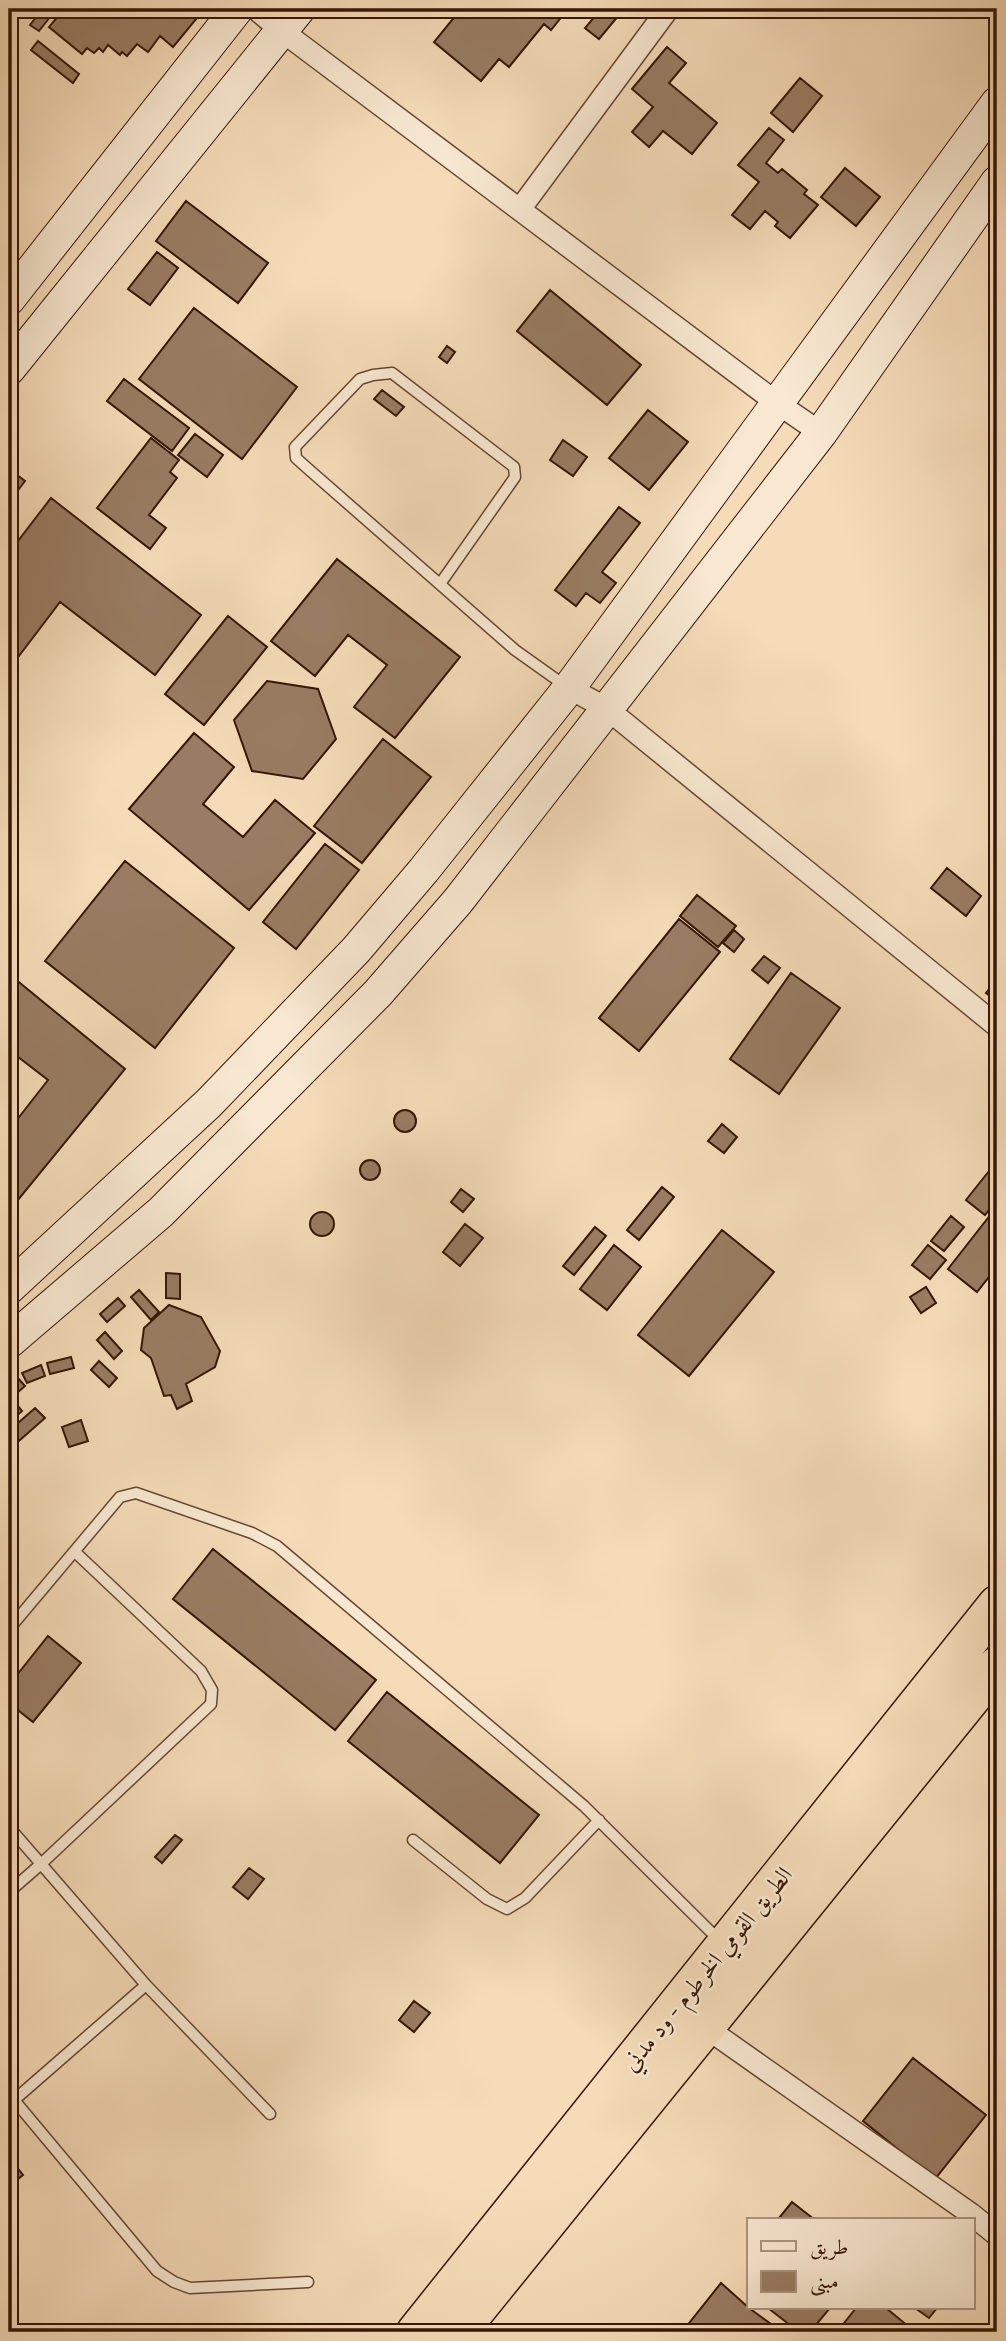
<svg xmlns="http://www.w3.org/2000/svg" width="1006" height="2341" font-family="'Gentium Book Plus',Amiri,serif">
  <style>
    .building { fill: #997c63; stroke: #361606; stroke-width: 2 }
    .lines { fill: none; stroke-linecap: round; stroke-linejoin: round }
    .lane-casing { stroke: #664732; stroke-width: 13 }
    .street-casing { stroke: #664732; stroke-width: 24 }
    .secondary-casing { stroke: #361606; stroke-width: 34 }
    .highway-casing { stroke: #361606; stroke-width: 41 }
    .lane { stroke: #f8e8d1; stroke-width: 10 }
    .street { stroke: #f8e8d1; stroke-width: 21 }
    .secondary { stroke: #f8e8d1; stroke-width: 32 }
    .highway { stroke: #f5dbb8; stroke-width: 38 }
    .labels { text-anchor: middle; stroke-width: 5; stroke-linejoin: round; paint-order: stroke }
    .street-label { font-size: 24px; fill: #361606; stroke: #f8e8d1 }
  </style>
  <rect width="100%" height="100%" fill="#f5dbb8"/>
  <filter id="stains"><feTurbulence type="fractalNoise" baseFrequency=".00286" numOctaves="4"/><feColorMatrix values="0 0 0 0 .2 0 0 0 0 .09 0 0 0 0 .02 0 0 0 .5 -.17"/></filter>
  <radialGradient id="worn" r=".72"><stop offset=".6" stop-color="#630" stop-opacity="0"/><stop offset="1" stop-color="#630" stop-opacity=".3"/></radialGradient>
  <!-- building -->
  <path class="building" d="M64 9H185L197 18 173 47 160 36 148 52 137 44 127 56 122 52 120 55 108 45 103 52 99 48 94 53 87 48 82 54 49 27Z
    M461 9 470 17 474 11 471 9H554L563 15 551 30 544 24 509 67 499 59 481 81 434 42Z
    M601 9H624L599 39 585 28Z
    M42 10 50 17 39 31 30 25Z
    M38 41 79 74 73 83 31 50Z
    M667 47 686 63 669 83 717 123 692 154 663 131 649 147 632 132 653 107 632 89Z
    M800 78 822 96 793 132 771 113Z
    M769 128 784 140 766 163 778 173 782 169 807 190 804 194 818 205 790 238 775 226 778 222 765 211 750 229 732 215 759 182 738 165Z
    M845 168 880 197 856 226 821 197Z
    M186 201 268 263 238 303 156 241Z
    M157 252 178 268 150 305 128 289Z
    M550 290 641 365 607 405 517 331Z
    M194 308 297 387 242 459 139 379Z
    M447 346 455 352 447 363 439 357Z
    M124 379 189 428 172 451 107 401Z
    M382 390 404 407 396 416 374 399Z
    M648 410 688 442 649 490 609 458Z
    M195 434 223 455 207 477 178 455Z
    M151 438 179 460 170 472 177 478 149 515 166 528 150 549 97 508Z
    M563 440 587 457 573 476 550 460Z
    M9 469 25 481 9 502Z
    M51 498 201 615 155 675 60 602 9 669V549L11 550Z
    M619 507 640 523 602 572 616 583 600 603 586 593 576 606 555 590Z
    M337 559 460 657 395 738 354 707 387 665 348 635 315 676 271 641Z
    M228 616 267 647 204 725 165 694Z
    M267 681 318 689 336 739 303 779 252 771 234 720Z
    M194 733 234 767 203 804 243 837 275 800 315 833 249 910 129 809Z
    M383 739 431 777 362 863 314 826Z
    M325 844 359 870 296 949 263 922Z
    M125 861 234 948 155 1048 45 961Z
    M947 868 981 896 966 916 931 888Z
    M697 895 736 926 718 947 680 916Z
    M679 919 720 952 639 1051 599 1018Z
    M734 930 744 939 734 952 723 943Z
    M764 956 780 968 768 983 752 970Z
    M791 973 840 1008 779 1094 730 1059Z
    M9 974 125 1069 9 1211V1130L48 1080 9 1050Z
    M997 979V1001L986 993Z
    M394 1121a11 11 0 1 1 22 0a11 11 0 1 1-22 0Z
    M722 1124 737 1137 724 1153 708 1141Z
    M360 1170a10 10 0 1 1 20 0a10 10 0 1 1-20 0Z
    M997 1161V1210L992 1206 985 1215 966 1200Z
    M662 1187 674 1197 639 1240 627 1230Z
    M461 1189 474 1199 463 1212 451 1202Z
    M995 1209 997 1211V1284L989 1277 977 1292 948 1269Z
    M310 1224a12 12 0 1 1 24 0a12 12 0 1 1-24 0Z
    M951 1216 964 1227 944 1251 931 1241Z
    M465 1224 483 1238 460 1266 443 1252Z
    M595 1227 606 1236 574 1275 563 1266Z
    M722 1230 774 1272 689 1376 638 1335Z
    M614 1245 641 1267 607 1310 580 1289Z
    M928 1245 946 1260 930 1279 912 1265Z
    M166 1273 180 1274V1299L166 1298Z
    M926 1287 936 1303 921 1313 910 1297Z
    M139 1290 159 1312 151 1320 131 1297Z
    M118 1298 125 1306 107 1322 100 1314Z
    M169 1305 201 1317 220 1351 215 1367 186 1384 192 1401 177 1409 171 1395 164 1396 151 1358 141 1350 144 1328Z
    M105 1332 122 1351 114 1359 97 1340Z
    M71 1357 74 1368 50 1374 47 1363Z
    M99 1361 117 1378 109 1387 91 1370Z
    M41 1365 45 1376 27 1383 22 1373Z
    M16 1376 25 1386 9 1400V1382Z
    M12 1399 22 1411 9 1423V1402Z
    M35 1408 45 1418 12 1447 9 1443V1431Z
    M81 1420 88 1441 69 1447 62 1427Z
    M213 1549 376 1680 335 1730 173 1599Z
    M48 1636 81 1663 33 1722 9 1703V1685Z
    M387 1692 539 1815 500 1863 348 1741Z
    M175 1835 182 1840 162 1863 155 1857Z
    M249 1868 264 1879 248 1899 233 1887Z
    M414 2001 430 2013 414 2032 399 2020Z
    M913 2058 986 2115 935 2179 863 2121Z
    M9 2157 23 2175 9 2186Z
    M792 2202 815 2220H782L779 2218Z
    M721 2283 749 2308 782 2332H682Z
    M768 2308H830L810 2332H799Z
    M856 2308H886L908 2326 902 2332H837Z
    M915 2308H937L929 2318Z"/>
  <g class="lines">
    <defs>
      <path id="lane" d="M440 584 515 477 514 467 392 373 373 375 360 379 295 447 296 458 306 467 515 650 567 687
        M9 1629 120 1497 136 1493 252 1533 277 1546 584 1806 720 1941
        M9 1827 146 1985 270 2114
        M413 1840 487 1899 507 1909 525 1898 599 1820
        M9 1892 41 1864 211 1704 212 1690 201 1671 75 1552
        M9 2094 157 2271 174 2282 190 2288 308 2282
        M13 2101 146 1985"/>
      <path id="street" d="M256 9 282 31 777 403 821 433
        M520 209 668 9
        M569 688 606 708 997 1026
        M705 2027 971 2214 997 2235"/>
      <path id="secondary" d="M9 299 237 9
        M9 369 299 9
        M9 1288 209 1103 356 950 424 870 569 688 997 103
        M9 1342 161 1212 378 993 458 901 821 433 997 182"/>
      <path id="highway" d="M416 2332 997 1605
        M458 2332 997 1666"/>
    </defs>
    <!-- lane casing -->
    <use href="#lane" class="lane-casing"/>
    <!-- street casing -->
    <use href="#street" class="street-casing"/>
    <!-- secondary casing -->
    <use href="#secondary" class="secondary-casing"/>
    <!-- highway casing -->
    <use href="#highway" class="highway-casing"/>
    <!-- lane -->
    <use href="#lane" class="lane"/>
    <!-- street -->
    <use href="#street" class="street"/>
    <!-- secondary -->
    <use href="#secondary" class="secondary"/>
    <!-- highway -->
    <use href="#highway" class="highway"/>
  </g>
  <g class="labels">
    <!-- street labels -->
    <g class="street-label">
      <text transform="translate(707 1969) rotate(-51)" y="8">الطريق القومي الخرطوم - ود مدني</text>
    </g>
  </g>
  <!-- margin -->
  <rect width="1006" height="2341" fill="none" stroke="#f5dbb8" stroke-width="35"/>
  <rect x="10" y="10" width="985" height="2320" fill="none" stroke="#361606" stroke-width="3.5"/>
  <rect x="18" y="18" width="971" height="2306" fill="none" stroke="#361606" stroke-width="2"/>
  <!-- legend -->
  <rect x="747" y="2218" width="228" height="91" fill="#f8e8d1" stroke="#aa9480" stroke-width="2"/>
  <rect x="761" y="2241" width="35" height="10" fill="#f8e8d1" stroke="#aa9480" stroke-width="2"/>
  <text x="810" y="2254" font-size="21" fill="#361606">طريق</text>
  <rect x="761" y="2271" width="35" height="21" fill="#997c63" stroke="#aa9480" stroke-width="2"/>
  <text x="810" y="2288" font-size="21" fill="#361606">مبنى</text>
  <rect width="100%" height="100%" filter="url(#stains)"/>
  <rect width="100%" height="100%" fill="url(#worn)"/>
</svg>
